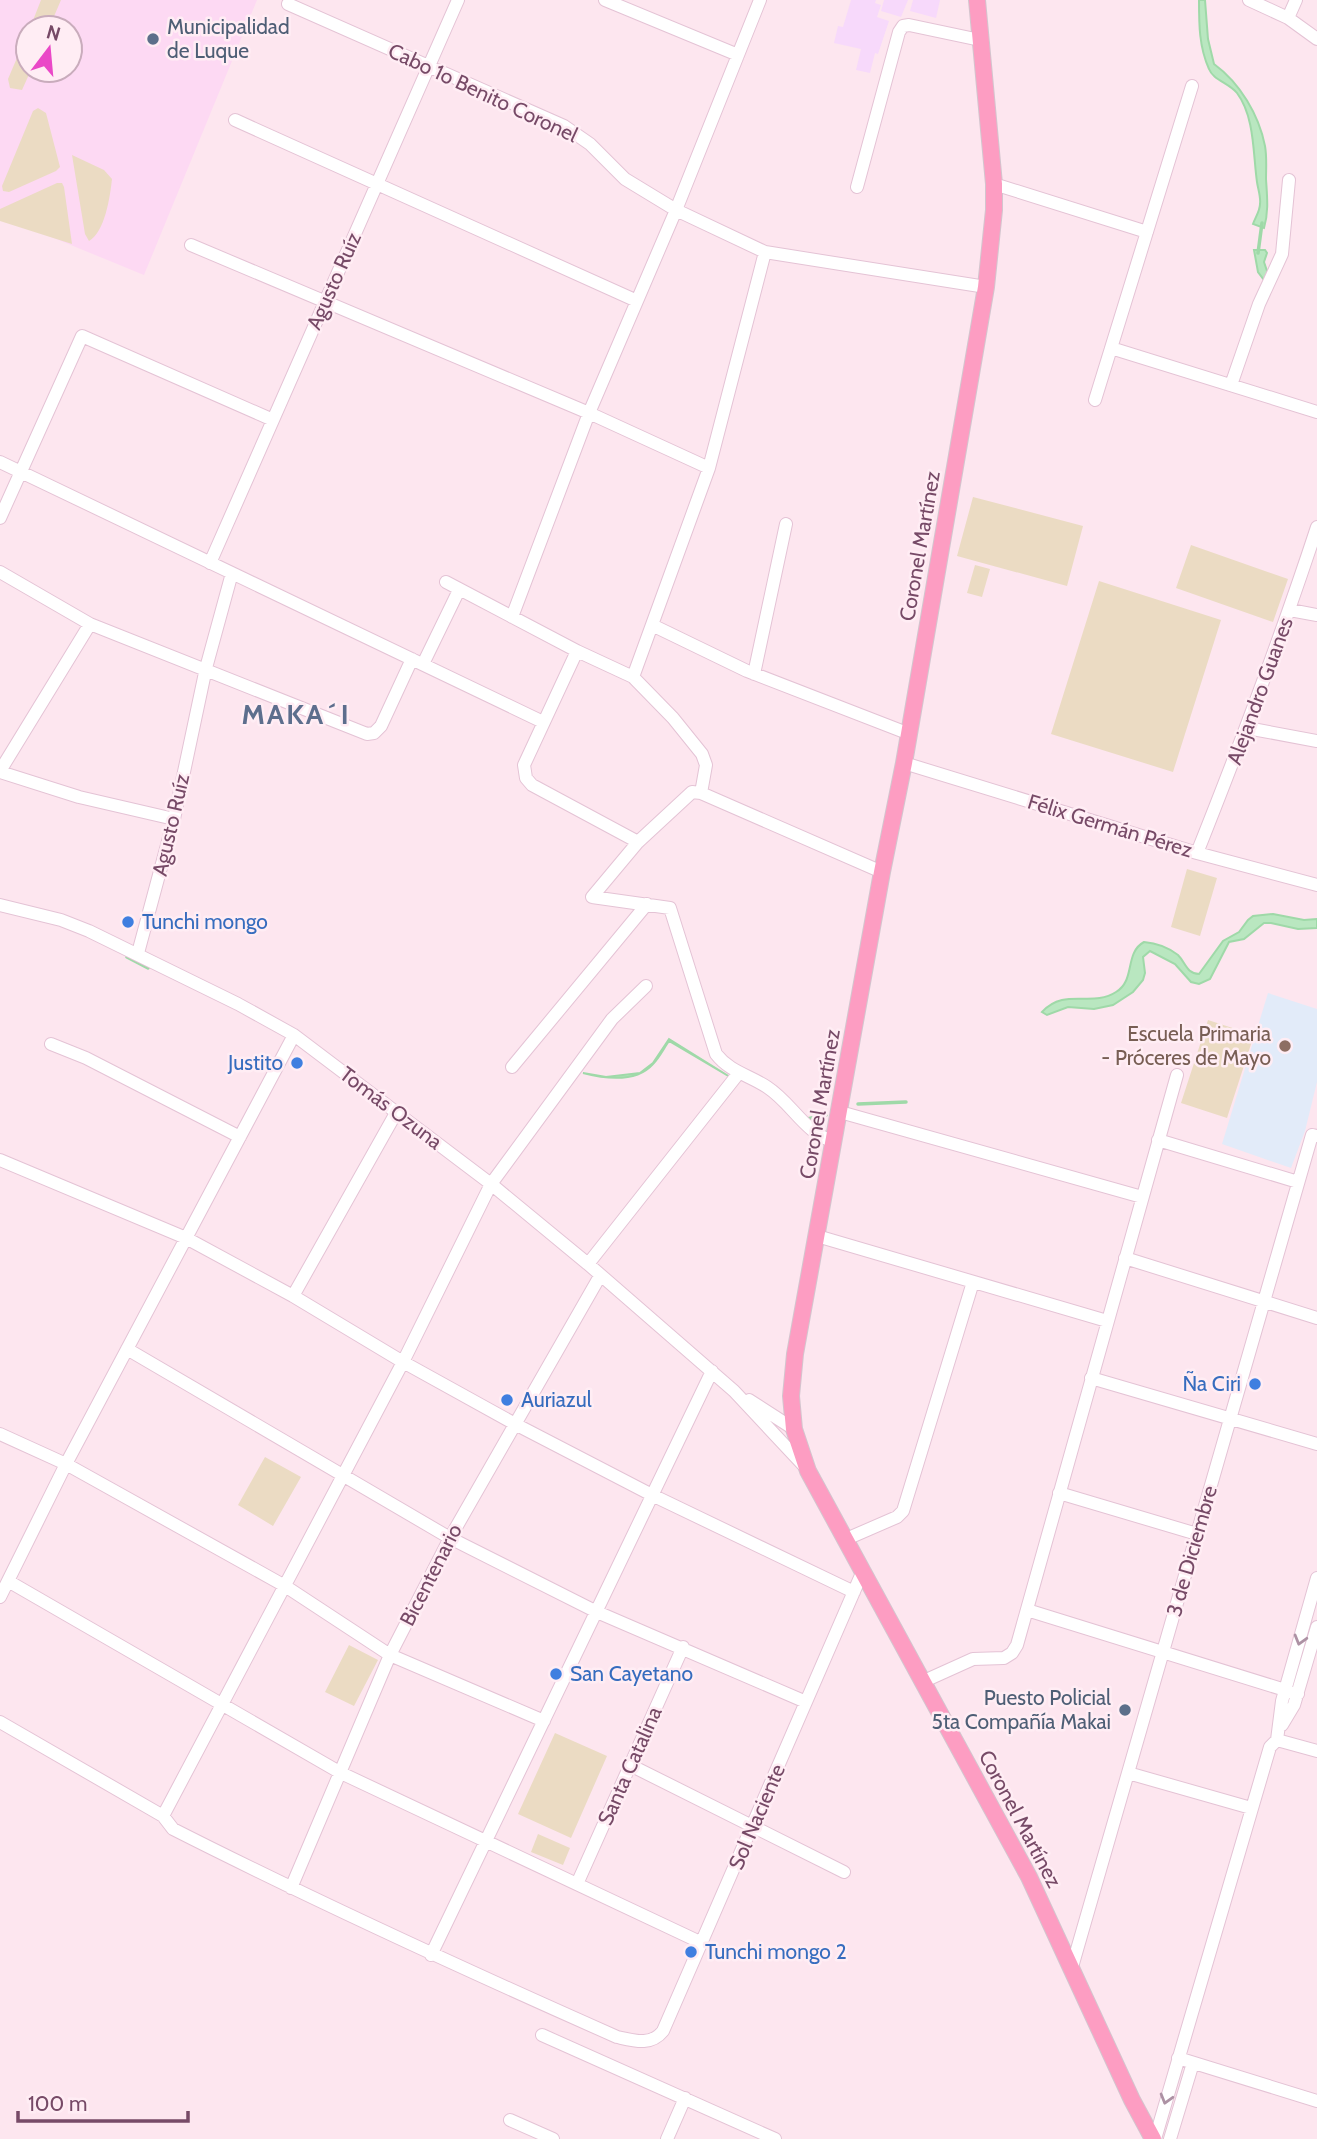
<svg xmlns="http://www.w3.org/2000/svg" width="1317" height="2139" font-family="Cabin,sans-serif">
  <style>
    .commercial { fill: #fdd9f3; fill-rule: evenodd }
    .education { fill: #e2ebf9 }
    .medical { fill: #f7d9fb }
    .green { fill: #ebdbc3 }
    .water { fill: #b9e7c0; stroke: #9fd9a8; stroke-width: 2 }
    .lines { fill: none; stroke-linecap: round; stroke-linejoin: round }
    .stream { stroke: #9fd9a8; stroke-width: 3.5 }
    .minor-casing { stroke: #e4c3d5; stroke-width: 14 }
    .major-casing { stroke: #d3c5ce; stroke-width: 18 }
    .minor { stroke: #fff; stroke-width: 12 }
    .major { stroke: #fd9dc2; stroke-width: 16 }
    .oneway { stroke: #ad92a4 }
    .service-dot { fill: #5c6f8a; stroke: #ffedf4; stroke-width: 2.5 }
    .shop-dot { fill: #3f7fe0; stroke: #ffedf4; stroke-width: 2.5 }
    .education-dot { fill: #8d6e63; stroke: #ffedf4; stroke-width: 2.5 }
    .labels { text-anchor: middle; stroke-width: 5; stroke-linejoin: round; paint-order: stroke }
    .service-label { font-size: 21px; fill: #4e5e75; stroke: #ffedf4; text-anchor: start }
    .street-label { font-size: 21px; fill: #774a67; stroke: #ffedf4 }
    .shop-label { font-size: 21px; fill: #366cbe; stroke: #ffedf4; text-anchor: start }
    .education-label { font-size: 21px; fill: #785e54; stroke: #ffedf4; text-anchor: end }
    .district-label { font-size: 28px; font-weight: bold; letter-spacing: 2px; fill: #5d6e8d; stroke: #ffedf4 }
  </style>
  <rect width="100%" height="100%" fill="#fde6ef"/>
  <!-- commercial -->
  <path class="commercial" d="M0 0H257L144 275 0 216ZM28 28H70V70H28Z"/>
  <!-- education -->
  <path class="education" d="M1268 993 1317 1009V1082L1305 1131 1291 1168 1222 1144Z"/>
  <!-- medical -->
  <path class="medical" d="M851 0H876L875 3 881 5 877 17 889 21 878 54 875 53 870 73 856 70 861 49 834 43 838 26 843 27Z
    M884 0H908L901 17 881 11Z
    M913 0H940L936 18 910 11Z"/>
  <!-- green -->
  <path class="green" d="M41 0H61L49 28H30Z
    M28 32V70H31L22 90 10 88 8 79Z
    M38 108 46 113 60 167 56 171 9 192 3 191 2 186 33 111Z
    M72 155 104 170 112 179C110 197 105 232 89 241L85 234Z
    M57 183H62L64 187 72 244 0 221V209Z
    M973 497 1083 526 1067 586 957 556Z
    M1191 545 1288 579 1273 622 1176 588Z
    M975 565 990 569 982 597 967 593Z
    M1099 581 1221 620 1173 772 1051 734Z
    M1187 869 1217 878 1200 936 1171 927Z
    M1208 1020 1254 1035 1227 1118 1181 1103Z
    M265 1457 301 1477 273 1526 238 1505Z
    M349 1645 378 1660 354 1706 325 1692Z
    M555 1733 607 1756 571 1838 518 1814Z
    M538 1834 570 1848 563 1865 531 1852Z"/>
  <!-- water -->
  <path class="water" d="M1199 0H1205L1208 39 1214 64C1240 83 1259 115 1265 146 1267 157 1266 168 1266 179 1267 196 1269 211 1264 228L1253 224C1255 218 1260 211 1260 204 1261 197 1258 189 1257 182 1253 155 1255 117 1237 93 1229 83 1213 80 1209 69 1199 47 1199 24 1199 0Z
    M1254 250H1265L1267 253 1264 262 1268 274 1264 280 1258 272Z
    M1273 914 1304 920 1317 919V928L1298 929 1271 923H1264L1244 939 1229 942 1210 979 1199 984 1191 982 1175 964 1150 951 1143 957 1145 973 1143 980 1133 992 1113 1005 1094 1009 1068 1007 1047 1015 1042 1012C1065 987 1092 1008 1116 992 1136 980 1124 953 1144 942 1156 943 1169 948 1178 955 1186 963 1186 973 1199 974L1223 941 1239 932 1248 920 1253 916Z
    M669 1039 730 1077 669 1041C664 1048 659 1058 653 1064 636 1083 606 1079 583 1073L606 1077 640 1073 653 1063Z"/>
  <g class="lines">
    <!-- stream -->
    <path class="stream" d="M1258 253 1262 223
      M127 957 148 968
      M858 1104 906 1102
      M807 1119 826 1115"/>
    <defs>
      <path id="minor" d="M605 0 738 55
        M1249 0 1288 18 1317 39
        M288 4 564 126 590 144 625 179 676 210 765 252 986 287
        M1288 18 1296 0
        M235 120 637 301
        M994 184 1147 232
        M857 187 899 32 903 26 909 25 980 40
        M191 245 589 413 709 468
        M1111 348 1317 412
        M1231 385 1259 304 1282 254 1289 180
        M1095 400 1192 86
        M0 462 543 722
        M0 518 82 336 273 420
        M210 563 458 0
        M0 572 90 624 367 734 374 733 381 726 412 659
        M446 582 577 651 633 677 673 718 702 754 706 765 701 793
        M1290 610 1317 615
        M512 617 589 413 676 210 760 0
        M652 625 747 671 907 733
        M577 651 524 765 526 778 532 785 638 842
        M423 664 459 590
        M754 674 786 524
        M633 677 709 468 765 252
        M1247 728 1317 741
        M904 763 1197 853 1317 885
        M0 771 90 624
        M0 772 79 797 174 819
        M1197 853C1240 745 1281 637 1317 527
        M592 897 670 908 716 1054C730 1072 749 1075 767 1087 793 1104 804 1133 835 1142
        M592 897 638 842 692 792 701 793 882 872
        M0 905 61 920 89 931 238 1004 294 1035 491 1184 588 1264 734 1391 806 1468
        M138 953 174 819 206 668 232 573
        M51 1044 86 1058 240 1137
        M512 1067 647 904
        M840 1112 1142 1197
        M1158 1140 1298 1182
        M0 1160 186 1238 293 1296 403 1362 515 1424 652 1495 854 1592
        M817 1236 1107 1321
        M1125 1258 1317 1318
        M588 1264 738 1074
        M293 1296 396 1113
        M127 1349 450 1538 597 1612 806 1702
        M1091 1378 1317 1444
        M749 1400 794 1429
        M0 1434 66 1464 285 1586 390 1655 544 1721
        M1059 1493 1197 1534
        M844 1540 897 1517 903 1511 973 1282
        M8 1581 341 1773 702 1943
        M0 1597 66 1464 294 1035
        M1027 1610 1298 1694
        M922 1682 973 1659 1004 1658 1012 1653 1017 1645 1177 1075
        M0 1722 163 1816 173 1829C319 1903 468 1971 617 2037 635 2041 651 2046 663 2031L862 1573
        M1282 1725 1294 1705 1317 1627
        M1277 1740 1317 1751
        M630 1765 844 1872
        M1128 1773 1251 1808
        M163 1816 403 1362 491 1184 612 1019 646 986
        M577 1884 683 1647
        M291 1888 390 1655 450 1538 600 1276
        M431 1955 712 1371
        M1072 1967 1312 1135 1317 1136
        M542 2035 775 2139
        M1178 2058 1317 2101
        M510 2120 553 2139
        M667 2139 685 2098
        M1155 2139 1270 1747 1277 1740 1282 1701 1317 1578
        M1170 2139 1193 2063"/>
      <path id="major" d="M977 0 994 184V210L986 287 904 763 882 872 795 1354 791 1396 794 1429 808 1471 1029 1877 1132 2100 1153 2139"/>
    </defs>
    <!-- minor casing -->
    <use href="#minor" class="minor-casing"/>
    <!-- major casing -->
    <use href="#major" class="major-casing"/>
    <!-- minor -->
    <use href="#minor" class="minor"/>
    <!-- major -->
    <use href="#major" class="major"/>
  </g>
  <!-- one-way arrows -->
  <defs><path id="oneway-chevron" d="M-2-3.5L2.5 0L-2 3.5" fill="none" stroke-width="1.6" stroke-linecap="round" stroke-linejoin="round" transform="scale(1.75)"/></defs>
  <g class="oneway">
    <use href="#oneway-chevron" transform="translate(1300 1640) rotate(106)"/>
    <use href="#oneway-chevron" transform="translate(1166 2099) rotate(106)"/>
  </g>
  <!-- markers -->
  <g class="service-dot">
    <circle cx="153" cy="39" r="7"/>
    <circle cx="1125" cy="1710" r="7"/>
  </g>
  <g class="shop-dot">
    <circle cx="128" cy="922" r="7"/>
    <circle cx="297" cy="1063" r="7"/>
    <circle cx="1255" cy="1384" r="7"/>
    <circle cx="507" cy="1400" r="7"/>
    <circle cx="556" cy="1674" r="7"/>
    <circle cx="691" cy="1952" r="7"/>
  </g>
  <circle class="education-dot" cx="1285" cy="1046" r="7"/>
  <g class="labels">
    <!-- service labels -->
    <g class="service-label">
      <text x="167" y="34">Municipalidad<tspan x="167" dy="24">de Luque</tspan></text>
      <text x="1111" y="1705" text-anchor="end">Puesto Policial<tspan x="1111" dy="24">5ta Compañía Makai</tspan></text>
    </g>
    <!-- street labels -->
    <g class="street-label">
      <text transform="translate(483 93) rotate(25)" y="7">Cabo 1o Benito Coronel</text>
      <text transform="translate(334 281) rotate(-66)" y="7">Agusto Ruíz</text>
      <text transform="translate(920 546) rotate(-80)" y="7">Coronel Martínez</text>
      <text transform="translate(1260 691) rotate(-70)" y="7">Alejandro Guanes</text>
      <text transform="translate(171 825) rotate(-77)" y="7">Agusto Ruíz</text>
      <text transform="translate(1110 826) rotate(17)" y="7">Félix Germán Pérez</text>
      <text transform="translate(820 1104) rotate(-80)" y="7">Coronel Martínez</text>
      <text transform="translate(391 1108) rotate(37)" y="7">Tomás Ozuna</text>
      <text transform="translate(1192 1551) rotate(-74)" y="7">3 de Diciembre</text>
      <text transform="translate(431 1575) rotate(-63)" y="7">Bicentenario</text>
      <text transform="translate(630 1766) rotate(-66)" y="7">Santa Catalina</text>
      <text transform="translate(757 1817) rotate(-67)" y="7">Sol Naciente</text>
      <text transform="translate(1020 1819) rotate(62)" y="7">Coronel Martínez</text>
    </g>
    <!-- shop labels -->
    <g class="shop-label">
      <text x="142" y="929">Tunchi mongo</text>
      <text x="283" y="1070" text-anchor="end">Justito</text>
      <text x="1241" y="1391" text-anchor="end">Ña Ciri</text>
      <text x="521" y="1407">Auriazul</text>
      <text x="570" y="1681">San Cayetano</text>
      <text x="705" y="1959">Tunchi mongo 2</text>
    </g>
    <!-- education labels -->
    <g class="education-label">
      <text x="1271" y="1041">Escuela Primaria<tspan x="1271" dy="24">- Próceres de Mayo</tspan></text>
    </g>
    <!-- district labels -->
    <g class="district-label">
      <text x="296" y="724">MAKA´I</text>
    </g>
  </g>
  <!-- north arrow -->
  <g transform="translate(49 49) rotate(16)"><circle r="33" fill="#ffedf4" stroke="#c9acbc" stroke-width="2"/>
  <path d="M0-5L12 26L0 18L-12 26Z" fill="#ea48c7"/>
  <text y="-10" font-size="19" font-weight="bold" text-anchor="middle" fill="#774a67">N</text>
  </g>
  <!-- scale -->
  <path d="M18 2111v10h170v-10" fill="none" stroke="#774a67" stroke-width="3.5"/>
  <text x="28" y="2111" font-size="21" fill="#774a67" stroke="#ffedf4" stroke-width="5" paint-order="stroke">100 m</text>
</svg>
